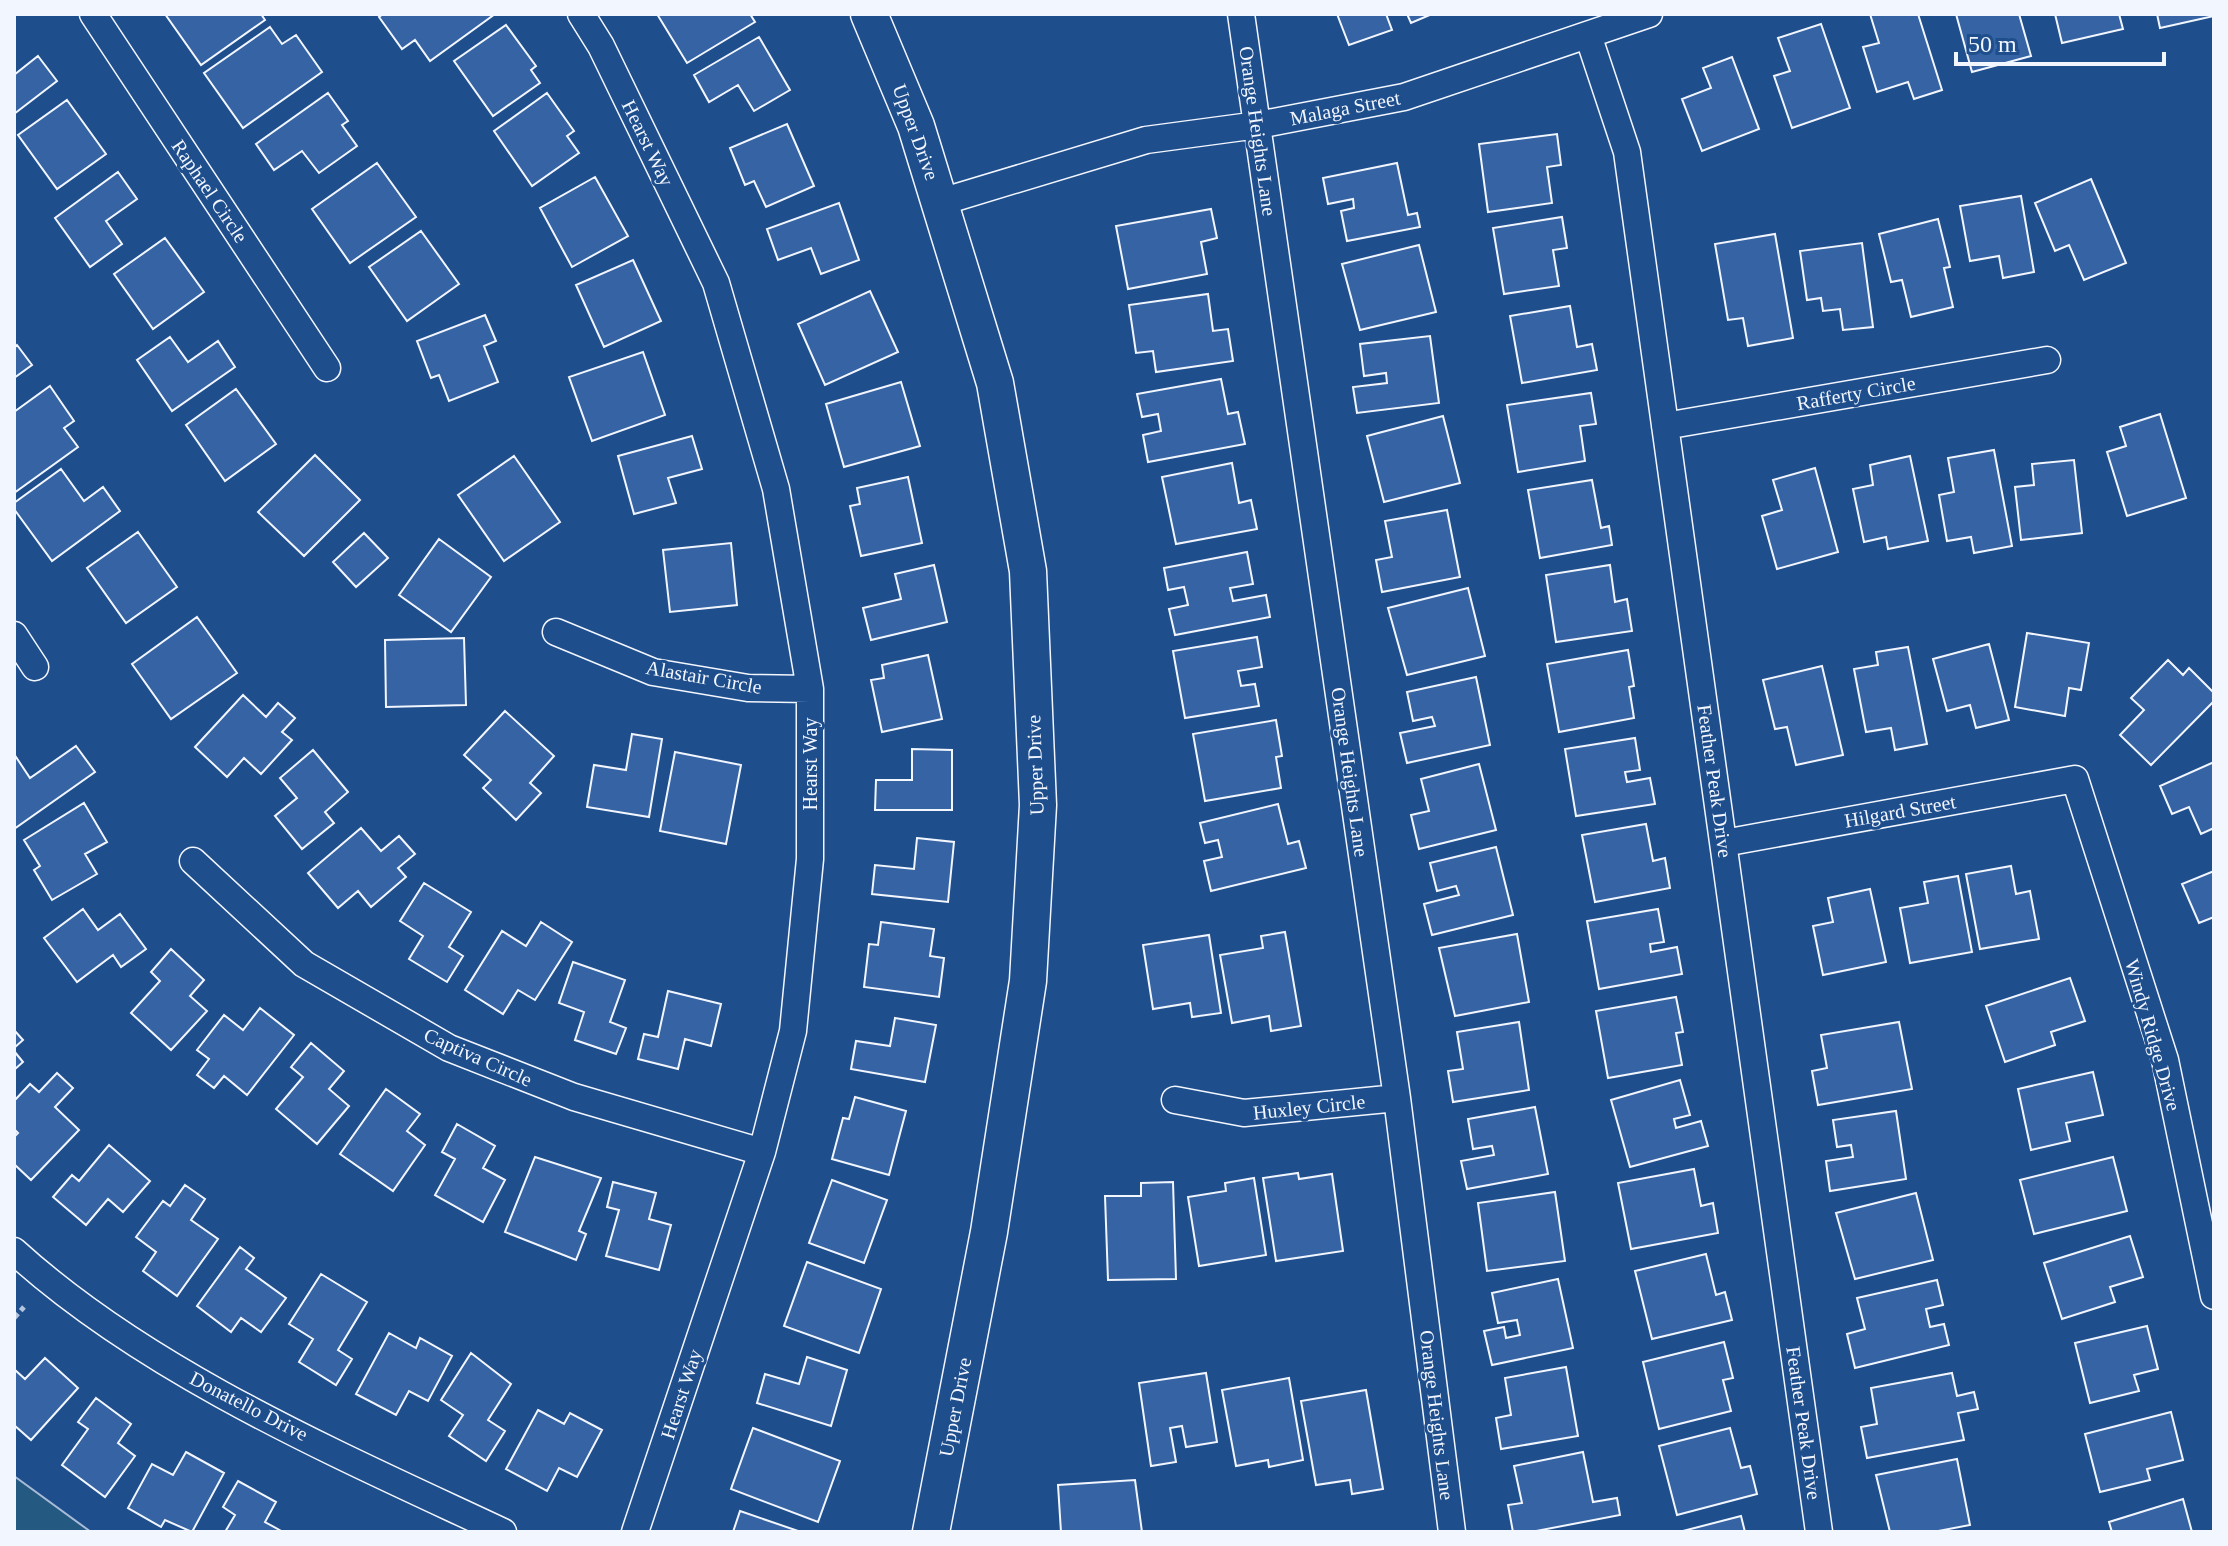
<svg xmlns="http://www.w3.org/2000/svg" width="2228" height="1546" font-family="Georgia,serif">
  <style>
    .green { fill: #245a82; stroke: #a8bbd7; stroke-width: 2 }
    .building { fill: #3563a3; stroke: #f2f6ff; stroke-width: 2 }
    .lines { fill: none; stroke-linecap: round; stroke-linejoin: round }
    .minor-casing { stroke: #f2f6ff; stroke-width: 29 }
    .secondary-casing { stroke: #f2f6ff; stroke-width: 39 }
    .path { stroke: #b3c4dc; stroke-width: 5; stroke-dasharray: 6 4; stroke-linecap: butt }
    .minor { stroke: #1f4e8c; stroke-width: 26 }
    .secondary { stroke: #1f4e8c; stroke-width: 36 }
    .labels { text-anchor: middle; stroke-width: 6; stroke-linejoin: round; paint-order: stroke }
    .street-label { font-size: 20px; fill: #f2f6ff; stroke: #1f4e8c }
  </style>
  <rect width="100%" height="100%" fill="#1f4e8c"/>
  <!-- green -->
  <path class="green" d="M14 1476 91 1532H14Z"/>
  <!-- building -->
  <path class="building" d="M165 14H261L265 20 201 65Z
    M383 14H495L430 61 415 40 402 49 379 17Z
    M657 14H750L755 22 687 63Z
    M1337 14H1386L1392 30 1349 45Z
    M1407 14H1432L1411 23Z
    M1870 14H1918L1942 90 1914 99 1908 82 1877 92 1863 47 1879 43Z
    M1956 14H2019L2031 56 1972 72Z
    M2055 14H2119L2123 29 2062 43Z
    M2157 14H2214V16L2160 28Z
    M1821 24 1850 108 1792 128 1774 76 1790 71 1778 38Z
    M506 25 536 66 531 70 540 83 493 116 454 61Z
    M270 27 282 44 296 35 322 72 243 128 204 73Z
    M759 37 790 90 754 111 738 85 709 102 694 75Z
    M38 56 57 81 14 114V75Z
    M1732 57 1759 129 1702 151 1682 99 1711 88 1703 68Z
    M328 93 348 121 342 125 357 146 319 173 302 151 274 170 256 144Z
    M547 93 574 131 567 136 579 153 532 186 494 131Z
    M67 100 106 154 57 189 18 135Z
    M787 124 814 186 766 207 754 181 745 185 730 148Z
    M1557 134 1561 165 1547 167 1552 203 1488 212 1479 144Z
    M377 163 416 217 350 263 312 209Z
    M1397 163 1408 215 1417 213 1420 227 1347 241 1341 211 1354 208 1353 199 1328 204 1323 178Z
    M118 172 137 199 106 221 122 244 90 267 55 218Z
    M595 177 628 236 572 267 540 208Z
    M2091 179 2126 263 2084 280 2069 245 2055 251 2035 203Z
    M2021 196 2034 272 2003 278 1999 256 1970 261 1960 206Z
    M839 203 859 260 821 274 811 248 778 260 767 229Z
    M1211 209 1217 238 1201 242 1207 274 1128 289 1116 226Z
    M1562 217 1567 248 1553 250 1559 286 1504 294 1493 228Z
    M1938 219 1950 267 1944 268 1953 307 1911 317 1902 280 1891 282 1879 234Z
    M421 231 459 284 407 321 369 267Z
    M1775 234 1793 338 1748 346 1743 318 1728 320 1715 244Z
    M165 238 204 292 153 329 114 274Z
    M1862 243 1873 327 1843 330 1840 309 1823 311 1821 298 1807 300 1800 251Z
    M1419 245 1436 312 1360 330 1342 264Z
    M633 260 661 321 604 347 576 285Z
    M870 291 898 352 825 385 798 324Z
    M1208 294 1213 331 1228 329 1233 361 1156 372 1153 351 1136 353 1129 305Z
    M1570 306 1577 347 1592 344 1597 370 1522 383 1510 316Z
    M485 315 496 341 484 346 498 382 449 401 439 375 431 378 417 341Z
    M1430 336 1439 403 1357 413 1353 387 1387 383 1386 373 1364 376 1360 344Z
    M170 337 188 362 218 341 235 367 172 411 137 360Z
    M17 345 32 365 14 378V348Z
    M643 352 665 415 592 441 569 377Z
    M1221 379 1228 414 1238 412 1245 444 1148 462 1143 435 1161 431 1158 414 1142 417 1137 394Z
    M901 382 920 446 844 467 826 404Z
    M50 386 74 421 64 428 78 447 14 493V412Z
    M236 389 276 444 225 481 186 425Z
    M1591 393 1596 424 1580 426 1585 461 1518 472 1507 405Z
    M2160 414 2186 498 2127 516 2107 452 2126 446 2120 427Z
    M1443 416 1460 483 1384 502 1367 436Z
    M692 436 702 469 668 478 676 503 634 514 618 456Z
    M1994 450 2012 546 1974 553 1971 537 1947 541 1939 495 1954 492 1948 458Z
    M315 455 360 500 304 556 258 512Z
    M514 456 560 522 504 561 458 495Z
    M1910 456 1928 541 1888 549 1886 537 1864 542 1853 489 1873 485 1870 465Z
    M2074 460 2082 533 2021 540 2015 487 2034 485 2032 464Z
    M1232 463 1239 503 1251 500 1257 529 1176 544 1162 477Z
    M1815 468 1838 552 1777 569 1762 516 1782 510 1773 480Z
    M61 469 84 501 103 487 120 511 52 561 14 509V503Z
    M908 477 922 543 861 556 850 506 860 504 857 488Z
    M1592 480 1601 528 1609 526 1612 545 1540 558 1528 490Z
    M1447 510 1460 577 1382 592 1376 560 1392 557 1385 521Z
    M138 532 177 587 126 623 87 568Z
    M364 533 388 558 356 587 333 562Z
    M439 539 491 577 451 632 399 595Z
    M731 543 737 605 670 612 663 550Z
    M1247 552 1253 584 1230 588 1233 601 1266 595 1270 617 1175 635 1169 609 1188 605 1184 587 1168 590 1164 568Z
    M934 565 947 622 871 640 863 608 901 599 895 574Z
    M1610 565 1615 602 1627 599 1632 631 1556 642 1546 575Z
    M1468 588 1485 656 1407 675 1388 608Z
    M197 617 237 673 171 719 132 664Z
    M2027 633 2089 643 2081 690 2069 688 2065 716 2015 707Z
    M1257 637 1262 667 1238 671 1241 686 1255 684 1259 706 1185 718 1173 651Z
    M464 638 466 705 386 707 385 640Z
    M1989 644 2009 720 1976 728 1970 705 1947 711 1933 659Z
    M1908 647 1927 744 1895 750 1891 728 1866 732 1854 669 1878 665 1876 652Z
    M1628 650 1634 686 1629 687 1634 718 1559 732 1547 664Z
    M928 655 942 719 882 732 871 680 884 678 882 665Z
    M2168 660 2183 675 2189 668 2214 693V701L2151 765 2120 735 2144 710 2131 698Z
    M1822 666 1843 755 1796 765 1787 727 1775 729 1763 680Z
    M1476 677 1490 745 1407 763 1400 733 1435 726 1432 717 1413 721 1407 692Z
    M243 695 266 717 278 703 295 718 282 732 292 740 261 774 244 758 227 777 195 747Z
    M505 711 554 756 530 783 541 793 516 820 483 788 491 780 464 755Z
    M1276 720 1282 756 1276 757 1281 788 1205 801 1193 734Z
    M632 734 662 739 649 817 587 807 594 765 626 770Z
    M1635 738 1640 770 1625 772 1627 782 1650 778 1655 804 1576 816 1565 749Z
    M76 746 95 772 14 829V754L30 778Z
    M912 749 952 750V810H875L876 780H912Z
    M313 750 348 792 325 812 334 823 302 849 275 816 297 798 280 778Z
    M675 752 741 765 726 844 660 831Z
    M2214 762V828L2201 834 2189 807 2172 814 2160 786Z
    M1479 764 1496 830 1419 849 1411 815 1429 811 1421 779Z
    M84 803 107 842 85 854 97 874 52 900 34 870 40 866 24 840Z
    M1278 804 1288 844 1299 841 1306 868 1211 891 1204 861 1222 857 1218 840 1205 843 1200 823Z
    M1646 824 1653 861 1665 858 1670 888 1595 902 1582 835Z
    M361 828 381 851 399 836 415 854 398 868 406 877 371 907 358 891 338 908 308 873Z
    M917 838 954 842 948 902 872 894 875 865 914 869Z
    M1496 847 1513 915 1432 935 1424 904 1459 895 1456 886 1437 891 1430 863Z
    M2011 866 2016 894 2030 891 2039 939 1980 949 1966 874Z
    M2214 871V917L2199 923 2182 884Z
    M1958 876 1972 952 1910 963 1900 908 1928 903 1924 882Z
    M424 883 471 912 449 947 463 956 447 982 409 959 423 936 400 921Z
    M1870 889 1886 962 1823 975 1813 926 1833 922 1828 898Z
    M83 909 98 930 120 914 146 949 121 967 113 955 77 982 44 938Z
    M1658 909 1664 942 1650 944 1651 952 1677 947 1682 974 1599 989 1587 921Z
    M541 922 572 942 535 1000 518 990 503 1014 465 990 502 931 526 946Z
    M881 922 934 929 930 956 944 958 939 997 864 987 869 944 878 945Z
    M1285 932 1301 1026 1271 1031 1269 1016 1232 1023 1220 955 1263 948 1261 936Z
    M1517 934 1529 1002 1455 1016 1439 948Z
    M1209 935 1221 1013 1192 1017 1190 1003 1153 1009 1143 945Z
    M171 949 204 980 190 996 207 1011 171 1050 131 1013 160 981 151 972Z
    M573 962 625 980 610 1022 626 1028 616 1054 575 1040 584 1012 559 1003Z
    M2070 978 2085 1021 2051 1032 2055 1045 2005 1062 1986 1006Z
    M668 991 721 1004 711 1046 685 1039 678 1069 638 1059 644 1034 658 1037Z
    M1676 997 1683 1032 1676 1033 1682 1065 1608 1078 1596 1011Z
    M260 1008 294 1035 247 1095 224 1076 214 1088 197 1075 209 1059 197 1050 224 1015 243 1030Z
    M895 1018 936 1025 925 1082 851 1069 856 1041 890 1046Z
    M1519 1022 1529 1090 1453 1102 1448 1071 1463 1069 1457 1032Z
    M1899 1022 1912 1089 1818 1105 1812 1071 1827 1068 1821 1035Z
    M14 1030 23 1040 14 1048Z
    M311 1043 344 1071 329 1089 349 1106 317 1144 276 1109 303 1077 291 1067Z
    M14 1051 23 1062 14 1070Z
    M2093 1072 2103 1115 2066 1123 2070 1141 2031 1150 2018 1089Z
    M57 1073 73 1088 55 1107 79 1130 31 1180 14 1164V1137L18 1133 14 1129V1101L30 1084 39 1092Z
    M1680 1080 1690 1115 1674 1119 1676 1128 1701 1121 1708 1146 1630 1167 1611 1100Z
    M386 1089 420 1114 407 1131 425 1145 393 1191 340 1154Z
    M855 1097 906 1111 889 1175 832 1159 843 1118 849 1119Z
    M1535 1107 1548 1174 1467 1189 1461 1161 1494 1155 1492 1146 1473 1149 1468 1119Z
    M1896 1111 1906 1179 1830 1191 1826 1161 1853 1157 1851 1145 1837 1147 1833 1120Z
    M457 1124 495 1146 483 1168 505 1180 483 1222 435 1195 455 1159 442 1152Z
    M109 1145 150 1181 123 1212 108 1199 86 1225 53 1197 72 1175 79 1181Z
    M535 1157 601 1178 579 1231 586 1234 576 1260 505 1232Z
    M2113 1157 2127 1211 2034 1234 2020 1180Z
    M1694 1169 1701 1206 1713 1203 1718 1233 1631 1249 1618 1183Z
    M1298 1173 1299 1179 1332 1174 1343 1251 1276 1261 1263 1178Z
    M1254 1178 1266 1255 1199 1266 1188 1197 1226 1191 1225 1183Z
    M832 1180 887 1200 864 1263 809 1243Z
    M613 1182 656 1193 649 1219 671 1225 659 1270 606 1256 619 1210 607 1207Z
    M1173 1182 1176 1279 1108 1280 1105 1196H1141V1183Z
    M185 1185 205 1199 191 1220 218 1239 177 1296 143 1271 156 1252 136 1237 163 1201 170 1206Z
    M1555 1192 1565 1261 1487 1271 1478 1203Z
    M1916 1193 1933 1260 1855 1279 1836 1213Z
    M2130 1236 2143 1277 2110 1287 2115 1302 2062 1319 2044 1263Z
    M240 1247 254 1258 246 1269 286 1298 261 1332 241 1318 231 1332 197 1306Z
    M1706 1254 1716 1295 1725 1292 1732 1320 1652 1339 1635 1271Z
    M807 1262 881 1289 859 1353 784 1326Z
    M321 1274 367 1302 338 1350 352 1359 336 1385 299 1362 313 1339 289 1324Z
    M1558 1279 1573 1348 1492 1365 1484 1331 1504 1327 1506 1338 1520 1335 1517 1320 1498 1323 1492 1293Z
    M1937 1280 1943 1305 1926 1309 1930 1327 1944 1324 1949 1345 1855 1368 1847 1334 1865 1329 1857 1298Z
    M2147 1326 2158 1369 2134 1375 2139 1391 2090 1403 2075 1343Z
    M389 1333 416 1348 420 1338 452 1356 428 1401 409 1391 396 1415 356 1394Z
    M1724 1342 1733 1378 1723 1380 1731 1411 1659 1429 1643 1362Z
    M471 1353 511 1384 488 1420 505 1431 486 1461 449 1436 463 1415 441 1400Z
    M807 1357 847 1370 831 1426 757 1403 765 1374 799 1384Z
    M45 1358 78 1388 31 1440 14 1425V1369L25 1379Z
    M1566 1367 1578 1436 1501 1449 1496 1418 1511 1415 1505 1378Z
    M1206 1373 1217 1442 1186 1447 1182 1426 1170 1428 1176 1462 1151 1466 1139 1383Z
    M1952 1373 1957 1396 1974 1392 1978 1409 1958 1413 1964 1440 1867 1458 1861 1427 1877 1424 1871 1388Z
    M1289 1378 1303 1460 1269 1467 1268 1460 1236 1466 1222 1390Z
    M1366 1390 1383 1489 1352 1494 1350 1480 1316 1485 1301 1401Z
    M96 1398 131 1424 118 1443 135 1456 105 1497 62 1465 88 1429 78 1422Z
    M538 1410 564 1424 570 1413 602 1430 577 1477 559 1468 547 1491 506 1469Z
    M2171 1412 2183 1460 2147 1469 2150 1480 2100 1492 2085 1434Z
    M753 1428 840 1461 818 1522 731 1489Z
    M1730 1428 1741 1468 1750 1466 1757 1494 1677 1515 1659 1446Z
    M186 1452 224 1473 192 1532 165 1520 161 1527 128 1508 152 1464 173 1475Z
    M1583 1452 1593 1502 1617 1498 1620 1515 1531 1532H1513L1508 1505 1522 1503 1514 1466Z
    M1957 1459 1970 1525 1933 1532H1890L1876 1475Z
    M1135 1480 1142 1532H1061L1058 1485Z
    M238 1481 276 1502 265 1522 283 1532H225L235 1515 223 1507Z
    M2183 1499 2192 1532H2112L2109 1522Z
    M740 1511 801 1532H733Z
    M1741 1516 1745 1532H1679Z"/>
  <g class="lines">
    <defs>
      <path id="minor" d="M93 14 327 368
        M581 14 601 46 716 283 776 489 810 689V859L793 1031 762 1152 635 1532
        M1241 14 1397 1098 1452 1532
        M1588 35 1627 152 1819 1532
        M941 202 1146 140 1258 125 1404 97 1649 14
        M1665 426 2047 360
        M556 632 653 672 748 688 810 689
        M14 635 35 667
        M1724 843 2075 779 2165 1060 2214 1296
        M193 861 304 964 449 1048 574 1097 762 1152
        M1175 1100 1244 1113 1397 1098
        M14 1251C148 1373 339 1455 503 1532"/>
      <path id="secondary" d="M869 14 916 126 995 383 1028 571 1038 805 1028 981 989 1232 931 1532"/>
    </defs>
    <!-- minor casing -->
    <use href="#minor" class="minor-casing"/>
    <!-- secondary casing -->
    <use href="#secondary" class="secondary-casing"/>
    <!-- path -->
    <path class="path" d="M14 1318 24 1307"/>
    <!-- minor -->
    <use href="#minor" class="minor"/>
    <!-- secondary -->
    <use href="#secondary" class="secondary"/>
  </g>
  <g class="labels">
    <!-- street labels -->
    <g class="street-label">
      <text transform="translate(1345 108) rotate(-11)" y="7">Malaga Street</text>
      <text transform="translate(1258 131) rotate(82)" y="7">Orange Heights Lane</text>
      <text transform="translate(916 132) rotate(70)" y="7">Upper Drive</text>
      <text transform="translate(648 143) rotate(64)" y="7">Hearst Way</text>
      <text transform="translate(210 191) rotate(56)" y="7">Raphael Circle</text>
      <text transform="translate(1856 393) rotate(-10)" y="7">Rafferty Circle</text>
      <text transform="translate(704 677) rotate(10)" y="7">Alastair Circle</text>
      <text transform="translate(810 764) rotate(-90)" y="7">Hearst Way</text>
      <text transform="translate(1035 765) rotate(-92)" y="7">Upper Drive</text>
      <text transform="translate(1350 772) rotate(82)" y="7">Orange Heights Lane</text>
      <text transform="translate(1715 781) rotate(82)" y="7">Feather Peak Drive</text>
      <text transform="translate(1900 811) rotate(-10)" y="7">Hilgard Street</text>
      <text transform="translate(2153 1035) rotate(74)" y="7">Windy Ridge Drive</text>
      <text transform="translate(478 1057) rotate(24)" y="7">Captiva Circle</text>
      <text transform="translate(1309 1107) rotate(-6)" y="7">Huxley Circle</text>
      <text transform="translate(681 1394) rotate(-72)" y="7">Hearst Way</text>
      <text transform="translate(249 1406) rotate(27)" y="7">Donatello Drive</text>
      <text transform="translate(955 1407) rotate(-79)" y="7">Upper Drive</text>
      <text transform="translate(1437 1415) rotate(83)" y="7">Orange Heights Lane</text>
      <text transform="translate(1804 1423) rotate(82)" y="7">Feather Peak Drive</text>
    </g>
  </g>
  <!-- border -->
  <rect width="2228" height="1546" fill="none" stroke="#f2f6ff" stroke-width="32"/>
  <!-- scale -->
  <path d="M1956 52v12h208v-12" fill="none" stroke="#f2f6ff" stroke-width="4"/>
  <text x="1968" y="52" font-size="24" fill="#f2f6ff" stroke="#1f4e8c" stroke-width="6" paint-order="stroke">50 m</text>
</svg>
